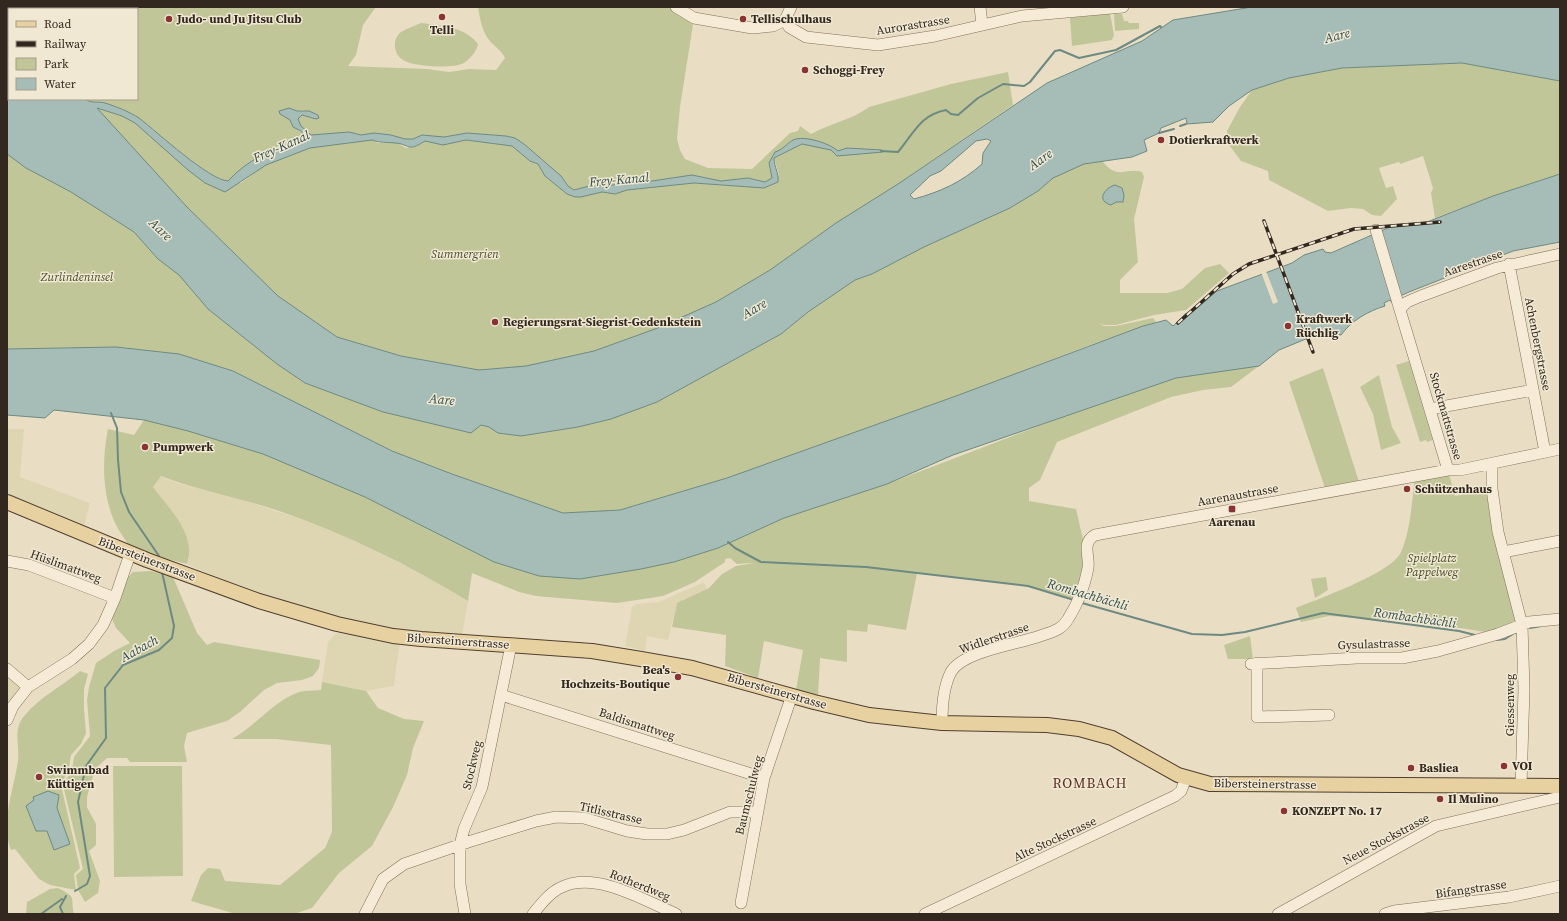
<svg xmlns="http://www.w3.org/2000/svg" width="1567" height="921" font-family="'Source Serif 4',serif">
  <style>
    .farmland { fill: #ded6b2 }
    .green { fill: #c1c699 }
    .water { fill: #a5bdb6; stroke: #6d8a82; fill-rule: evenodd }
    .pier { fill: #e9dec4 }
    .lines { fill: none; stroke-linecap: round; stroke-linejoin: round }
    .stream { stroke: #6d8a82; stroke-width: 2 }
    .minor-casing { stroke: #82705c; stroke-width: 12 }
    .major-casing { stroke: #503f30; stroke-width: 16 }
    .minor { stroke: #f5ebd6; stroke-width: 11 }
    .major { stroke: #e8d1a0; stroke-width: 14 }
    .rail-casing { stroke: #33281f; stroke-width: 3.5 }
    .rail { stroke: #f1e8d3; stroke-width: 2; stroke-dasharray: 6; stroke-linecap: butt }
    .poi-dot { fill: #8a3334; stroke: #f1e8d3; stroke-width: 1.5 }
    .labels { text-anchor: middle; stroke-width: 3; stroke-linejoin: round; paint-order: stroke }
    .poi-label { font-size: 12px; font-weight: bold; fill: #33281f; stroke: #f1e8d3; text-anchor: start }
    .street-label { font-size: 12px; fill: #33281f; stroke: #f1e8d3 }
    .park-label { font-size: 12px; font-style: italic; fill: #444d28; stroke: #f1e8d3 }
    .water-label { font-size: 13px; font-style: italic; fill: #30514f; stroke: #f1e8d3 }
    .quarter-label { font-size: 14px; letter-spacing: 1px; fill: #5b2e23; stroke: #f1e8d3 }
  </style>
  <rect width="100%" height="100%" fill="#e9dec4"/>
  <!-- farmland -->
  <path class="farmland" d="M7 429H24L20 477 90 503 83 530 7 499Z
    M160 476 177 483 234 497 339 532 442 585 468 601 460 647 400 642 394 686 366 691 322 682 328 642 335 634 344 631 342 619 236 586 187 564 189 559 165 504 153 487Z
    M704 582 707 589 677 603 668 640 647 636 645 651 625 646 632 607 636 604 659 602Z
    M7 669 28 687 7 720Z"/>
  <!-- green -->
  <path class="green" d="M24 7H376L363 25 356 55 348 66 427 69 449 72 469 69 496 70 505 58C501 50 496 48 490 41 482 32 480 19 478 7H685L694 18 680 107 677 139 680 150 685 159 708 168 752 169 790 133 798 131 800 126 811 134C829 124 853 119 869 107L951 84 1008 72 1013 105 898 184 836 223 770 270 716 302 655 329 594 351 526 366 479 370 401 356 337 337 278 296 187 207 96 108 122 116 135 123 205 183H241L265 165 310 148 372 140 378 143H398L406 148 414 147 425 141 443 145 466 140 512 146 530 161 538 164 545 176 567 194 575 197 602 192 615 194 627 190 694 183 764 188 779 175 774 158 791 148 792 141 769 163 772 178 765 182 748 178 721 181 692 175 652 181H626L613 185 589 186 574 190 568 186 561 176 524 144 515 138 507 136 467 133 444 137 422 135 413 139H405L391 135 374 133 361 135 356 133 311 135 301 126 298 119 301 115 316 119 303 110 297 111 289 108 279 111 280 114 290 120 291 123 303 134C299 150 272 149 260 156 248 163 237 171 228 181 208 179 157 132 139 118 130 112 115 106 105 103 98 101 92 104 85 99H137V9H23Z
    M1110 13 1114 35 1112 40 1072 46 1070 18Z
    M1114 14H1122L1124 21H1128L1129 23H1139V29L1115 31Z
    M421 23C442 26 464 26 478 44 477 51 470 59 464 63 454 69 413 67 403 60 393 54 392 39 401 32 407 28 415 26 421 23Z
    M1462 63 1560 81V174L1493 196 1435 218 1431 193 1433 188 1423 156 1400 164 1399 162 1379 168 1386 188 1393 186 1397 199 1381 216 1372 215 1363 209 1351 208 1328 211 1269 180 1268 171 1241 161 1227 142V131L1240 107 1252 90 1289 78 1342 68Z
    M7 154 26 168 71 192 134 232 158 259 179 275 208 309 277 364 305 383 383 412 471 432 481 425 489 427 498 433 521 436 578 427 611 419 657 402 781 334 808 312 855 280 872 274 924 247 1010 208 1038 191 1053 178 1084 164 1102 161C1119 181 1123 167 1142 172L1144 177 1134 219 1138 262 1120 280V293H1167L1182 289 1205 268 1220 264 1229 273 1186 310 1154 315 1116 325H1103L1099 322 1103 326H1116L1153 318 1156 322 1090 345 956 396 727 478 620 510 563 513 452 474 392 451 233 371 179 354 116 347 7 349Z
    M1409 361 1432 438 1433 440 1427 442 1426 440 1420 442 1396 365Z
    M1252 366H1259L1231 387 1203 390 1171 397 1057 442 1040 480 1029 488V501L1076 509 1088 561 1073 599 1028 586 917 573 906 630 868 624 867 632 847 630V662L820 658 818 696 796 690 803 650 764 641 758 678 725 666 726 635 672 627 677 603 709 588 722 574 736 566 754 563 737 564 730 558 725 559V562L695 582 663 596 617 603 536 596 519 592 472 573 468 601C409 565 348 535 282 512 243 498 199 491 161 476L153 487C169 509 197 534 187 564 173 560 143 554 131 547 128 545 125 539 122 535 102 506 101 463 108 429L134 435 144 420 188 431 263 454 365 497 494 562 580 579 641 569 674 562 718 548 784 518 887 484 1052 421 1176 378Z
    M1323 368 1359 482 1325 488 1289 382Z
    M1379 375 1392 427 1401 443 1381 450 1373 414 1360 387Z
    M1448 470 1455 496 1492 489 1522 625 1498 634 1416 621 1329 616 1301 622 1296 608C1318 599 1392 573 1401 552 1411 529 1412 500 1415 476Z
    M151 571 173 577 197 633 207 645 214 642 320 660 319 668 313 676 302 680 277 683 264 690 240 712 227 721 187 733 184 746 187 762H130L127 758H107L95 769 87 797V807L96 824V845L89 851 100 881 98 893 85 902 78 890 76 875 83 869 63 785 72 770 74 757 90 736 87 700 89 687 96 663 114 651 130 643 116 628 112 619 115 598 120 586 133 572Z
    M1326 577 1328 590 1315 598 1311 579Z
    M1250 636 1253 659H1228L1224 645Z
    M80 671 88 674 84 689V708L86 733 81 744 71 755 69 768 61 785 80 868 74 874 76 890 50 885 39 879 15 849 11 850C0 824 14 788 18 761 20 744 12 730 25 715 40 697 62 686 80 671Z
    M322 682 366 691 378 708 404 719 424 721 413 748 407 775 393 807 372 846 339 873 312 908 294 914H236L191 901 201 875 208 868 220 869 225 881 280 885 325 848 332 832 331 745 276 739H232C256 726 272 702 299 692 306 690 314 691 321 690Z
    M113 766H182L183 876 114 877Z
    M58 888C78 898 70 897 74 914H26L27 902 50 889Z"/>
  <!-- water -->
  <path class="water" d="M1252 7H1560V81L1462 63 1342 68 1289 78 1252 90 1229 106 1213 122 1187 124 1186 118 1161 128 1159 133 1144 140 1147 151 1132 157 1084 164 1053 178 1038 191 1010 208 924 247 872 274 855 280 808 312 781 334 657 402 611 419 578 427 521 436 498 433 489 427 481 425 471 433 383 412 305 383 277 364 208 309 179 275 158 259 134 232 71 192 26 168 7 154V72L9 73V99H85C92 104 98 101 105 103 115 106 130 112 139 118 157 132 209 180 228 181 237 171 248 163 260 156 272 149 298 150 303 134L301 131 293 127 290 120 280 114 279 111 289 108 297 111H309L318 115 319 118 316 119 302 115 298 119 301 126 311 135 349 132 361 135 374 133 391 135 405 139H413L422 135 444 137 467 133 506 136 515 138 524 144 561 176 568 186 574 190 589 186 613 185 626 181H652L692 175 721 181 748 178 765 182 772 178 769 163 775 152C784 149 786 144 793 140 804 135 829 143 838 151L847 148 882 150 883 152 837 156 831 150 802 144 774 158C774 167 779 173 778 182L764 188 694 183 627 190 615 194 602 192 581 197H575L567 194 545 176 538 164 530 161 512 146 466 140 443 145 425 141C406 153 411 144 395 143 387 142 380 143 372 140L310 148 266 165 225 192 205 183 188 170 135 123 122 116 97 108 187 207 278 296 337 337 401 356 479 370 526 366 594 351 655 329 716 302 770 270 836 223 898 184 1047 83 1142 41 1173 20ZM987 139 991 141 983 153 982 164C962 182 940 192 914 199L910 195 930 176 941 171 976 141Z
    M1560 174V242L1513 251 1409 292 1400 296 1393 304 1390 300 1384 303 1385 306C1368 311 1351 321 1341 335L1323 332 1279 350 1259 366 1176 378 953 455 887 484 784 518 718 548 674 562 641 569 580 579 539 576 494 562 365 497 263 454 188 431 144 420 54 410 45 418 7 415V349L116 347 179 354 233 371 392 451 452 474 563 513 620 510 727 478 956 396 1143 326 1166 320 1173 326 1186 313 1189 315 1217 291 1292 263 1304 255 1323 249 1325 252 1331 253 1390 227 1422 224 1493 196Z
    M1115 185 1122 188 1124 195 1123 202H1116L1111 205C1096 201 1104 188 1115 185Z
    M48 791 59 795 57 808 70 844 54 850 47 831H36L26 806 34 800 33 797Z"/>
  <!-- pier -->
  <path class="pier" d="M1266 271 1278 302 1273 304 1261 272Z"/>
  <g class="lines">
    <!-- stream -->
    <path class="stream" d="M61 7 62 9
      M1180 126 1186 124
      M1159 133 1174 129
      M881 151 898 152C914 133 920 115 946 110L951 114 958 115 978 98 1003 84 1024 86 1030 82 1055 51 1060 50 1079 58 1116 50 1160 26 1161 27
      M111 413 117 428 118 460 121 492 129 512 159 556
      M728 542 735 548 761 562 866 567 1028 586 1074 600
      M1082 603 1192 634 1222 635 1245 632 1323 613 1459 631 1475 635
      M1530 628 1541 626
      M1497 640 1505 639 1513 634
      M75 891 87 884 90 876 78 802 86 766 106 738 105 688 123 665 159 650 172 638 174 626 162 572
      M41 914 62 899
      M63 914 60 907 66 896"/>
    <defs>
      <path id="minor" d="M676 7 694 18 752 28 773 26 785 20 791 7
        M980 7 982 24
        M785 20 789 27 806 37 878 45 935 36 1022 16 1123 7
        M1376 230 1448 470
        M1509 264 1545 452
        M1400 309 1407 302 1421 296 1497 268 1560 254
        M1430 409 1533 390
        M1492 464V489L1498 532 1522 625 1524 689 1521 786
        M1503 552 1560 541
        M7 561 29 565 115 598
        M1257 663V717L1329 715
        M1251 664 1357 658H1402L1438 651 1498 634 1529 622 1560 619
        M7 669 28 687
        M501 695 764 778
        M7 720 13 706 28 687 72 659 89 644 103 625 115 598 130 554
        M942 723C942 706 943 687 951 672 963 651 1018 644 1040 636 1051 632 1062 630 1068 619 1077 605 1085 585 1088 568 1090 556 1081 543 1095 535L1448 470H1460L1560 449
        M741 903 764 778 792 695
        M365 914 383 879 404 864 468 842 536 821 556 817 584 818 627 831 647 834H667L684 830 730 812H757
        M465 914 460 884V845L464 829 482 787 511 645
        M533 914C541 904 550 892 562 887 596 871 644 900 676 914
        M925 914 1175 796 1181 791 1186 778
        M1278 914 1436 826 1560 797
        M1385 914 1394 911 1509 897 1560 886"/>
      <path id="major" d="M7 502 147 560 259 601 337 624 393 636 421 639 592 651 641 659 692 668 814 702 869 715 942 723 1047 725 1079 729 1112 738 1178 775 1210 784 1560 786"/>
    </defs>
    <!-- minor casing -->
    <use href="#minor" class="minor-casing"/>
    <!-- major casing -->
    <use href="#major" class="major-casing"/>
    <!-- minor -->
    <use href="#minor" class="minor"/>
    <!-- major -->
    <use href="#major" class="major"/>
    <defs>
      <path id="rail" d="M1264 221 1313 352
        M1178 323 1233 274 1249 264 1354 229 1440 222"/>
    </defs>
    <!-- rail casing -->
    <use href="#rail" class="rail-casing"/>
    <!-- rail -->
    <use href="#rail" class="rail"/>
  </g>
  <!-- markers -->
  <g class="poi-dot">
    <circle cx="442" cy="17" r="4"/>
    <circle cx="169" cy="19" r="4"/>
    <circle cx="743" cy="19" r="4"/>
    <circle cx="805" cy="70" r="4"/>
    <circle cx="1161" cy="140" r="4"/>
    <circle cx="495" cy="322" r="4"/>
    <circle cx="1288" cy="326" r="4"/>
    <circle cx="145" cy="447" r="4"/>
    <circle cx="1407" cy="489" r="4"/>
    <rect x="1228" y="505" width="8" height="8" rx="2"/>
    <circle cx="678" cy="677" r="4"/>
    <circle cx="1504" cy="766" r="4"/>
    <circle cx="1411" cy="768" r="4"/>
    <circle cx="39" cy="777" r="4"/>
    <circle cx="1440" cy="799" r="4"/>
    <circle cx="1284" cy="811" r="4"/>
  </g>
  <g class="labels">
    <!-- poi labels -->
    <g class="poi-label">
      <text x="177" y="23">Judo- und Ju Jitsu Club</text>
      <text x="751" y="23">Tellischulhaus</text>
      <text x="442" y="34" text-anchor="middle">Telli</text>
      <text x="813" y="74">Schoggi-Frey</text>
      <text x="1169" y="144">Dotierkraftwerk</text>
      <text x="1296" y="323">Kraftwerk<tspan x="1296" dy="14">Rüchlig</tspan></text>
      <text x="503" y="326">Regierungsrat-Siegrist-Gedenkstein</text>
      <text x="153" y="451">Pumpwerk</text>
      <text x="1415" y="493">Schützenhaus</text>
      <text x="1232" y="526" text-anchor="middle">Aarenau</text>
      <text x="670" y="674" text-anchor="end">Bea's<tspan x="670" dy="14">Hochzeits-Boutique</tspan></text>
      <text x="1512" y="770">VOI</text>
      <text x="1419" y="772">Basliea</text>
      <text x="47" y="774">Swimmbad<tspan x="47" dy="14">Küttigen</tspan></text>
      <text x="1448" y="803">Il Mulino</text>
      <text x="1292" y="815">KONZEPT No. 17</text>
    </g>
    <!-- street labels -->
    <g class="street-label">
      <text transform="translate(913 25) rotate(-9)" y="4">Aurorastrasse</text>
      <text transform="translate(1473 263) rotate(-19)" y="4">Aarestrasse</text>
      <text transform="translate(1538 344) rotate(79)" y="4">Achenbergstrasse</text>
      <text transform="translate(1446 416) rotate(74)" y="4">Stockmattstrasse</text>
      <text transform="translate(1238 495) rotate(-10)" y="4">Aarenaustrasse</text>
      <text transform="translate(147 559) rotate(21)" y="4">Bibersteinerstrasse</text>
      <text transform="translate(66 566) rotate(20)" y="4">Hüslimattweg</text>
      <text transform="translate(994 638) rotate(-19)" y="4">Widlerstrasse</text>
      <text transform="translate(458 641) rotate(4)" y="4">Bibersteinerstrasse</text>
      <text transform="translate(1374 644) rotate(-2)" y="4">Gysulastrasse</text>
      <text transform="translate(777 691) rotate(16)" y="4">Bibersteinerstrasse</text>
      <text transform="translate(1510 705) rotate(-90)" y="4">Giessenweg</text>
      <text transform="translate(637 724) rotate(18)" y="4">Baldismattweg</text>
      <text transform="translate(472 765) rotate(-77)" y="4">Stockweg</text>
      <text transform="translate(1265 784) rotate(1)" y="4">Bibersteinerstrasse</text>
      <text transform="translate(749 795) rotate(-76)" y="4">Baumschulweg</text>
      <text transform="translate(611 813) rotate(13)" y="4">Titlisstrasse</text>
      <text transform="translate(1055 839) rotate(-25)" y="4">Alte Stockstrasse</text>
      <text transform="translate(1386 839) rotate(-28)" y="4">Neue Stockstrasse</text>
      <text transform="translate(640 885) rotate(22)" y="4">Rotherdweg</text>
      <text transform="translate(1471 889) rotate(-8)" y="4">Bifangstrasse</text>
    </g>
    <!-- park labels -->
    <g class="park-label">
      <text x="465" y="258">Summergrien</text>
      <text x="77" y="281">Zurlindeninsel</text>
      <text x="1432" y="562">Spielplatz<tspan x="1432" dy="14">Pappelweg</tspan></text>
    </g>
    <!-- water labels -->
    <g class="water-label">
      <text transform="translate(1337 35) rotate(-14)" y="5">Aare</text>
      <text transform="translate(281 146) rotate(-24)" y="5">Frey-Kanal</text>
      <text transform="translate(1040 159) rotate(-35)" y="5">Aare</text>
      <text transform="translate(619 179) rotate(-5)" y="5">Frey-Kanal</text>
      <text transform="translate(161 229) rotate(44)" y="5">Aare</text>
      <text transform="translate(754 308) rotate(-31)" y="5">Aare</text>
      <text transform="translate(442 399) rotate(5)" y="5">Aare</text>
      <text transform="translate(1088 594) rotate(16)" y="5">Rombachbächli</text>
      <text transform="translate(1415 617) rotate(8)" y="5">Rombachbächli</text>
      <text transform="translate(139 648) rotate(-29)" y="5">Aabach</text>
    </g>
    <!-- quarter labels -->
    <g class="quarter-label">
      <text x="1090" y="788">ROMBACH</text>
    </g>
  </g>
  <!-- border -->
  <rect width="1567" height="921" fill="none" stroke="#33281f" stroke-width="16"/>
  <!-- legend -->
  <rect x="8" y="8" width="130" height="92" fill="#f1e8d3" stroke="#a59b8b"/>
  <rect x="16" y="21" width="20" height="6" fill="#e8d1a0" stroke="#a59b8b"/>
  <text x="44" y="28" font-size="12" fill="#33281f">Road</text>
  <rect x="16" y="41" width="20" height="6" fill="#33281f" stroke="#a59b8b"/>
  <text x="44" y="48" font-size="12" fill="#33281f">Railway</text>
  <rect x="16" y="58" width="20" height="12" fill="#c1c699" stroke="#a59b8b"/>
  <text x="44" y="68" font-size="12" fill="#33281f">Park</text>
  <rect x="16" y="78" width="20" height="12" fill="#a5bdb6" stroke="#a59b8b"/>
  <text x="44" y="88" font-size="12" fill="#33281f">Water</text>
</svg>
